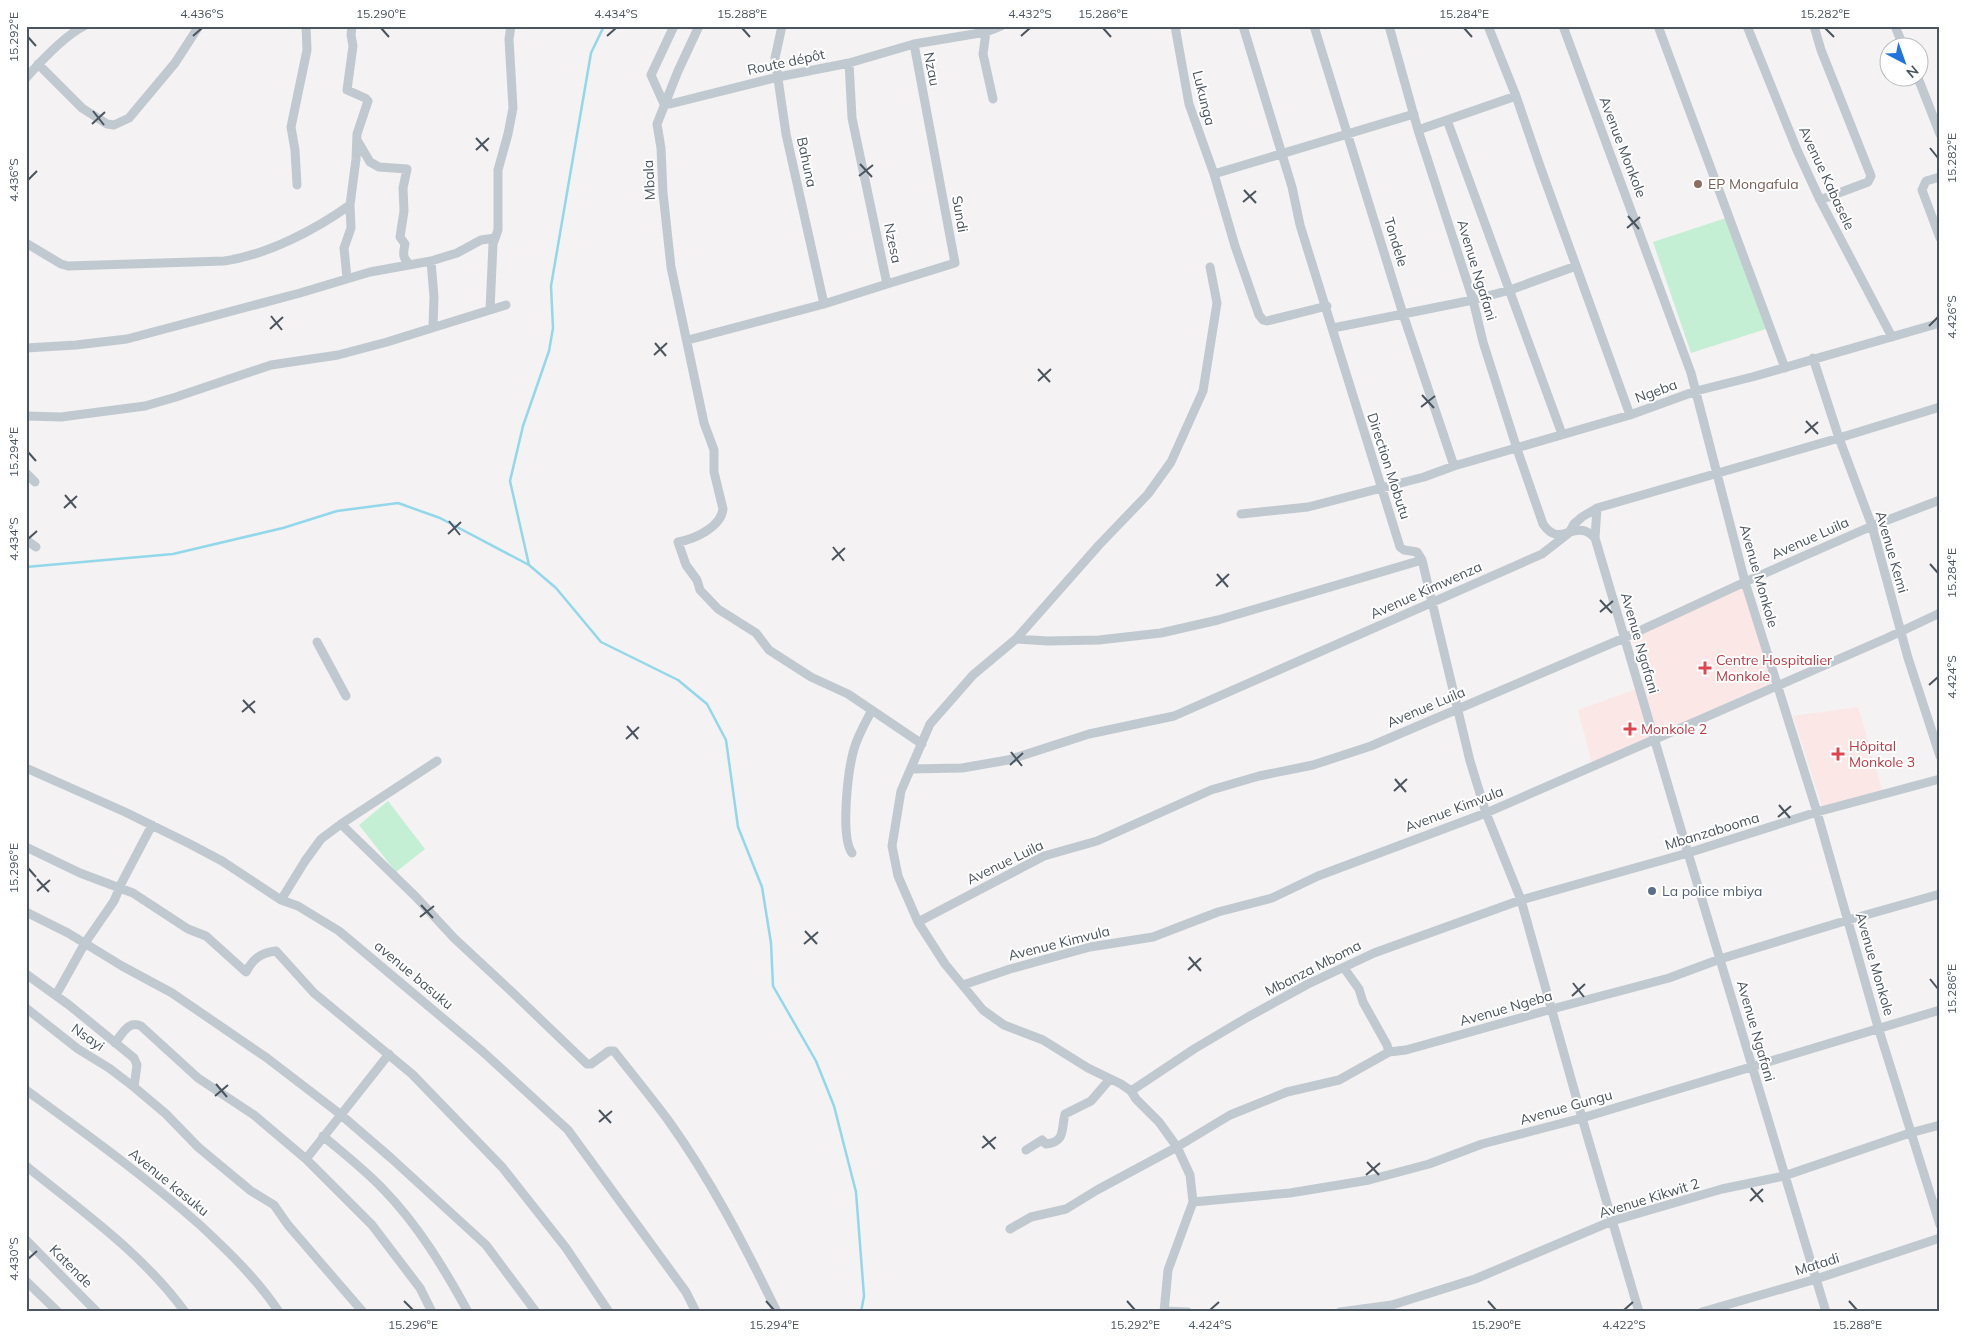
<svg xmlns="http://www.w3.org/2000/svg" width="1966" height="1338" font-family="Mulish,sans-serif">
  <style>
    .medical { fill: #fbe7e6 }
    .green { fill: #c4efd4 }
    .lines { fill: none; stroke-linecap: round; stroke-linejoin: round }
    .stream { stroke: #93d7ea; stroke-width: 2.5 }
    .street { stroke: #c1c9d0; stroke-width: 9 }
    .ticks { fill: none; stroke: #4a555f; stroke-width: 2 }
    .education-dot { fill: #8d6e63; stroke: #fff; stroke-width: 2 }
    .health-dot { fill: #e0444e; stroke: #fff; stroke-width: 2 }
    .service-dot { fill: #5c6f8a; stroke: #fff; stroke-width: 2 }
    .labels { text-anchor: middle; stroke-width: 4; stroke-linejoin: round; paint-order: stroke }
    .street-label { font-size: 14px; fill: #4a555f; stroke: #fff }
    .education-label { font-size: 14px; fill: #785e54; stroke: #fff; text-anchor: start }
    .health-label { font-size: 14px; fill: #be3a42; stroke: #fff; text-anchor: start }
    .service-label { font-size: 14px; fill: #4e5e75; stroke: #fff; text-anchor: start }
    .neatline { fill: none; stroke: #4a555f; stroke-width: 2 }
    .ticks-label { font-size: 12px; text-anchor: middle; fill: #4a555f }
  </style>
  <rect width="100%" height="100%" fill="#f4f2f2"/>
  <!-- medical -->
  <path class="medical" d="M1744 586 1773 682 1592 763 1578 710 1648 685 1651 682 1649 677 1644 674 1631 636Z
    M1858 707 1883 793 1823 809 1793 716Z"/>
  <!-- green -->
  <path class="green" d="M1729 217 1769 328 1691 353 1653 242Z
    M388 801 425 849 396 872 359 825Z"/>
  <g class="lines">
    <!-- stream -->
    <path class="stream" d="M604 26 591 53 551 286 553 328 549 351 523 426 510 481 529 565 556 588 601 642 678 680 707 704 726 740 738 827 762 887 771 943 773 986 816 1061 834 1106 856 1192 864 1296 861 1312
      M26 567 173 554 283 528 337 511 398 503 440 518 529 565"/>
    <!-- street -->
    <path class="street" d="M699 26 678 71 657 124 661 148 663 193 671 267 704 423 714 450V472L723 509C721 527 695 539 678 542L686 565 697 580 700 590 718 609 756 633 769 650 811 677 848 694 922 744
      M782 26 775 58 786 134 824 304
      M1175 26 1189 104 1214 174
      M1243 26 1292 187 1300 225 1400 547 1404 550 1417 552 1422 560 1470 761 1486 813 1521 900 1582 1118 1639 1312
      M1314 26 1403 314 1454 466
      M1389 26 1418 130 1473 300 1483 342 1517 449 1543 524C1558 546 1569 526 1585 531 1588 532 1592 535 1595 538L1688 853 1826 1312
      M1488 26 1516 96 1541 169 1630 415
      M1563 26 1691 373 1745 582 1817 812 1878 1027 1940 1225
      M1658 26 1785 368
      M1747 26 1797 150 1820 200 1892 337
      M1814 26 1821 50 1871 176 1868 182 1820 200
      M1895 26 1904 48
      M986 32 983 54 993 99
      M38 64 82 108 107 124 114 125 129 118 175 63 199 26
      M26 78C41 61 64 36 84 26
      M1918 78 1940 134
      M664 104H670L778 77 849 63 914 44
      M664 104 651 75 674 26
      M1447 120 1562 434
      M1418 130 1516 96
      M357 140 370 162 379 167 407 169 403 188 404 211 400 237 405 244C403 254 402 257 410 265
      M1940 177 1926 181 1922 190 1940 238
      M297 185 295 150 291 127 307 50 306 26
      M26 243 61 264 68 266 224 261C267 255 315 230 350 205
      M431 261 434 297 433 327
      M347 278 344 248 351 228 350 205 356 159 357 134 368 101 365 98 347 90 353 46 351 35 352 26
      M887 284 955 263 914 44 986 32 1001 26
      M1327 306 1267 321 1263 320 1259 315 1235 246 1214 174 1414 114
      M490 310 493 244 498 230V170L508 134 513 108 509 39 511 26
      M1333 328 1473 300 1510 290 1576 266
      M688 340 824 304 887 284 852 118 849 63
      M26 348 76 345 127 339 300 293 370 272 431 261 457 253 481 240 495 238
      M1813 358 1839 438 1872 526 1908 658 1940 756
      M26 416 61 417 145 406 176 397 271 365 338 355 387 342 506 305
      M26 473 35 482
      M1241 514 1308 507 1424 477 1454 466 1630 415 1696 391 1752 377 1940 323
      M1595 538 1597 508
      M26 540 36 547
      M1016 639 1048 641 1099 640 1161 633 1218 620 1422 560
      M317 642 346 696
      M26 768 125 812 190 844 222 861 281 900 298 906 339 931 482 1051 568 1130 686 1292 696 1312
      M911 769 962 768 1008 760 1089 734 1174 716 1542 554 1569 533 1574 524 1582 517 1597 508 1839 438 1940 407
      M341 824 416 897 454 938 512 992 587 1064H591L609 1051H614C632 1074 651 1097 668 1120 711 1180 745 1246 777 1312
      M26 847 80 873 133 893 188 929 206 936 246 972C253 959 260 953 276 951L314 993 412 1074 502 1167 566 1248 609 1312
      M852 853C840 836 848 770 854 749 858 735 865 723 872 710
      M281 900 305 861 321 839 341 824 437 761
      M26 912 68 933 122 966 172 993 267 1058 340 1114 391 1158 486 1245 536 1312
      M918 922 1044 856 1097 841 1211 790 1259 776 1313 765 1371 746 1624 638 1745 582 1872 526 1940 500
      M1344 968 1359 989 1363 1002 1387 1045 1389 1052
      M26 974 69 1005 134 1058 137 1065 134 1087
      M963 985 1010 969 1090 947 1153 937 1218 912 1272 898 1318 876 1486 813 1887 638 1940 613
      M56 995 85 943 114 901 122 882 152 825
      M26 1008 78 1049 109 1068 134 1087 166 1114 198 1147 251 1191 274 1205 288 1225 363 1312
      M115 1043C122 1034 128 1020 141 1026L198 1078 254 1115 306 1159 372 1225 420 1288 432 1312
      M26 1090C85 1133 145 1176 200 1225 229 1252 257 1279 279 1312
      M1131 1091 1194 1049 1248 1017 1308 984 1374 953 1521 900 1688 853 1817 812 1940 779
      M323 1136C343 1153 365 1170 383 1189 418 1225 444 1268 468 1312
      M1026 1150 1042 1140 1046 1144C1066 1142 1061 1129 1065 1114L1091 1101 1110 1079
      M306 1159 389 1054
      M26 1166C82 1211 143 1254 185 1312
      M1193 1202 1290 1193 1369 1180 1429 1164 1482 1144 1582 1118 1940 1010
      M1010 1229 1031 1217 1066 1209 1097 1190 1177 1147 1230 1115 1287 1092 1339 1080 1389 1052 1406 1050 1552 1009 1669 978 1720 959 1848 920 1940 894
      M26 1240 97 1312
      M26 1281 58 1312
      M1164 1311 1188 1312
      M1164 1312 1168 1270 1193 1202 1190 1175 1177 1147 1159 1122 1136 1099 1131 1091 1121 1084 1088 1068 1043 1040 1004 1025 983 1010 945 964 918 922 898 876 892 846 901 791 930 724 973 675 1016 639 1099 545 1148 494 1171 462 1203 391 1217 303 1210 267
      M1340 1312 1392 1305 1475 1279 1612 1221 1722 1189 1784 1176 1910 1133 1940 1125
      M1702 1312 1816 1279 1940 1238"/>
  </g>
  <!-- ticks -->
  <path class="ticks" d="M381 28 389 37M742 28 750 37M1103 28 1111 37M1464 28 1472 37M1825 28 1834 37M193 36 202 28M607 36 616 28M1021 36 1030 28M28 37 36 46M93 111 104 125M92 124 105 112M476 138 488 151M1930 148 1938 158M476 150 489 138M860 164 872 177M859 176 873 165M28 180 37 171M1244 190 1256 203M1243 202 1256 191M1628 216 1639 229M1627 228 1640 217M271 316 282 330M1929 326 1938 317M270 329 283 317M655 343 666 356M654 355 667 343M1038 369 1050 382M1038 381 1051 369M1422 395 1434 408M1421 407 1435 396M1806 421 1818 434M1805 433 1818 422M28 452 36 461M65 495 76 508M64 508 77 496M449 521 460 535M448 534 461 522M28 539 37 531M833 547 844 561M832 560 845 548M1930 564 1938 573M1217 574 1228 587M1216 586 1229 574M1600 600 1612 613M1600 612 1613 601M1929 685 1938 677M243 700 255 713M242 712 255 701M627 726 638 739M626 739 639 727M1011 752 1022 766M1010 765 1023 753M1395 779 1406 792M1394 791 1407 779M1779 805 1790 818M1778 817 1791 806M28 868 36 877M37 879 49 892M37 891 50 880M421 905 433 918M420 917 434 906M805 931 817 944M804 944 818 932M1189 957 1201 971M1188 970 1201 958M1930 979 1938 989M1573 983 1584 997M1572 996 1585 984M216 1084 227 1097M215 1096 228 1085M599 1110 611 1123M599 1122 612 1111M983 1136 995 1149M982 1148 996 1137M1367 1162 1379 1175M1366 1175 1380 1163M1751 1188 1763 1202M1750 1201 1763 1189M28 1259 37 1251M404 1301 413 1310M766 1301 774 1310M1127 1301 1135 1310M1488 1301 1496 1310M1849 1301 1857 1310M1210 1310 1219 1302M1624 1310 1633 1302"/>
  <!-- markers -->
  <circle class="education-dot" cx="1698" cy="184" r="5"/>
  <g class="health-dot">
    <path d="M1702.5 660.5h5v5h5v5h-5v5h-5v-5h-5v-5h5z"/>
    <path d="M1627.5 721.5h5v5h5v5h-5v5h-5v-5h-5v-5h5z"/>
    <path d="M1835.5 746.5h5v5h5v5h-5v5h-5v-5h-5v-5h5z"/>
  </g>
  <circle class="service-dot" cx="1652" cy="891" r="5"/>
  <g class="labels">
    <!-- street labels -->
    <g class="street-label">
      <text transform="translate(786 62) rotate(-12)" y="5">Route dépôt</text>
      <text transform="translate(932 69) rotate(79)" y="5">Nzau</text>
      <text transform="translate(1204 98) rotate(76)" y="5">Lukunga</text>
      <text transform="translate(1623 147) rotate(69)" y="5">Avenue Monkole</text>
      <text transform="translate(807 162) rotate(78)" y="5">Bahuna</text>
      <text transform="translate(1827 178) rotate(65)" y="5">Avenue Kabasele</text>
      <text transform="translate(649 180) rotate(-93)" y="5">Mbala</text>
      <text transform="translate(960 214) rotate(80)" y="5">Sundi</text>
      <text transform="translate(1396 242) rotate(73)" y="5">Tondele</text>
      <text transform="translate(893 243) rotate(78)" y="5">Nzesa</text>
      <text transform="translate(1477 270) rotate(73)" y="5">Avenue Ngafani</text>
      <text transform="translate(1656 391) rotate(-20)" y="5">Ngeba</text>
      <text transform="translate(1389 466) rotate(72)" y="5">Direction Mobutu</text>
      <text transform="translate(1810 538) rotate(-24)" y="5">Avenue Luila</text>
      <text transform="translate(1892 552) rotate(74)" y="5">Avenue Kemi</text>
      <text transform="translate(1759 576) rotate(74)" y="5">Avenue Monkole</text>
      <text transform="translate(1426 590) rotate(-24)" y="5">Avenue Kimwenza</text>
      <text transform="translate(1640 643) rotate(74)" y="5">Avenue Ngafani</text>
      <text transform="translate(1426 707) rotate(-23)" y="5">Avenue Luila</text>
      <text transform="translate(1454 809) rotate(-21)" y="5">Avenue Kimvula</text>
      <text transform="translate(1712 831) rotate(-17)" y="5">Mbanzabooma</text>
      <text transform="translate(1005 862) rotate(-26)" y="5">Avenue Luila</text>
      <text transform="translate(1059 943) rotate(-14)" y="5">Avenue Kimvula</text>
      <text transform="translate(1875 964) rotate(74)" y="5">Avenue Monkole</text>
      <text transform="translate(1313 968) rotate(-27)" y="5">Mbanza Mboma</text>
      <text transform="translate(414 975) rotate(40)" y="5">avenue basuku</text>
      <text transform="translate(1506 1008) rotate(-16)" y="5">Avenue Ngeba</text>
      <text transform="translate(1756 1031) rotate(74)" y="5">Avenue Ngafani</text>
      <text transform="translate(88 1037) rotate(35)" y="5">Nsayi</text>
      <text transform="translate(1566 1107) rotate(-16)" y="5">Avenue Gungu</text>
      <text transform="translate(169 1182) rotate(39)" y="5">Avenue kasuku</text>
      <text transform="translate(1649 1198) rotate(-17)" y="5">Avenue Kikwit 2</text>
      <text transform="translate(1817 1264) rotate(-17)" y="5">Matadi</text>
      <text transform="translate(71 1266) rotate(45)" y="5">Katende</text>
    </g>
    <!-- education labels -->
    <g class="education-label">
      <text x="1708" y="189">EP Mongafula</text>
    </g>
    <!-- health labels -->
    <g class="health-label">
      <text x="1716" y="665">Centre Hospitalier<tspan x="1716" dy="16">Monkole</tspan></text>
      <text x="1641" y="734">Monkole 2</text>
      <text x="1849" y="751">Hôpital<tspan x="1849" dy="16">Monkole 3</tspan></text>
    </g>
    <!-- service labels -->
    <g class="service-label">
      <text x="1662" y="896">La police mbiya</text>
    </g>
  </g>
  <!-- border -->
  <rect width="1966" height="1338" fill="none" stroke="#ffffff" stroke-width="55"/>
  <!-- north arrow -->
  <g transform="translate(1904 62) rotate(139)"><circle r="24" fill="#ffffff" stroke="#b7bbbf"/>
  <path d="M0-4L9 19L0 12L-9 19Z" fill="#2174df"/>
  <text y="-8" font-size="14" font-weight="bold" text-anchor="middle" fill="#4a555f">N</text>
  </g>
  <rect x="28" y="28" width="1910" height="1282" class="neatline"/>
  <g class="ticks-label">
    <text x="202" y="18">4.436°S</text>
    <text x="381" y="18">15.290°E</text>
    <text x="616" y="18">4.434°S</text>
    <text x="742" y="18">15.288°E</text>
    <text x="1030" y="18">4.432°S</text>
    <text x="1103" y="18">15.286°E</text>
    <text x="1464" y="18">15.284°E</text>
    <text x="1825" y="18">15.282°E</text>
    <text transform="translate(14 37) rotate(-90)" y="4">15.292°E</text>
    <text transform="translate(1952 158) rotate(-90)" y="4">15.282°E</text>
    <text transform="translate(14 180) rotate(-90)" y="4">4.436°S</text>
    <text transform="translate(1952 317) rotate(-90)" y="4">4.426°S</text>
    <text transform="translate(14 452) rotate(-90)" y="4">15.294°E</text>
    <text transform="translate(14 539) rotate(-90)" y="4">4.434°S</text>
    <text transform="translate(1952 573) rotate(-90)" y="4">15.284°E</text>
    <text transform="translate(1952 677) rotate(-90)" y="4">4.424°S</text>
    <text transform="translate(14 868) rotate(-90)" y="4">15.296°E</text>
    <text transform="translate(1952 989) rotate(-90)" y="4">15.286°E</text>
    <text transform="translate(14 1259) rotate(-90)" y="4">4.430°S</text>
    <text x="413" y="1329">15.296°E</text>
    <text x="774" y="1329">15.294°E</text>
    <text x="1135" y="1329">15.292°E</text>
    <text x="1210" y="1329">4.424°S</text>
    <text x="1496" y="1329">15.290°E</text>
    <text x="1624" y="1329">4.422°S</text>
    <text x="1857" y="1329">15.288°E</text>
  </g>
</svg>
